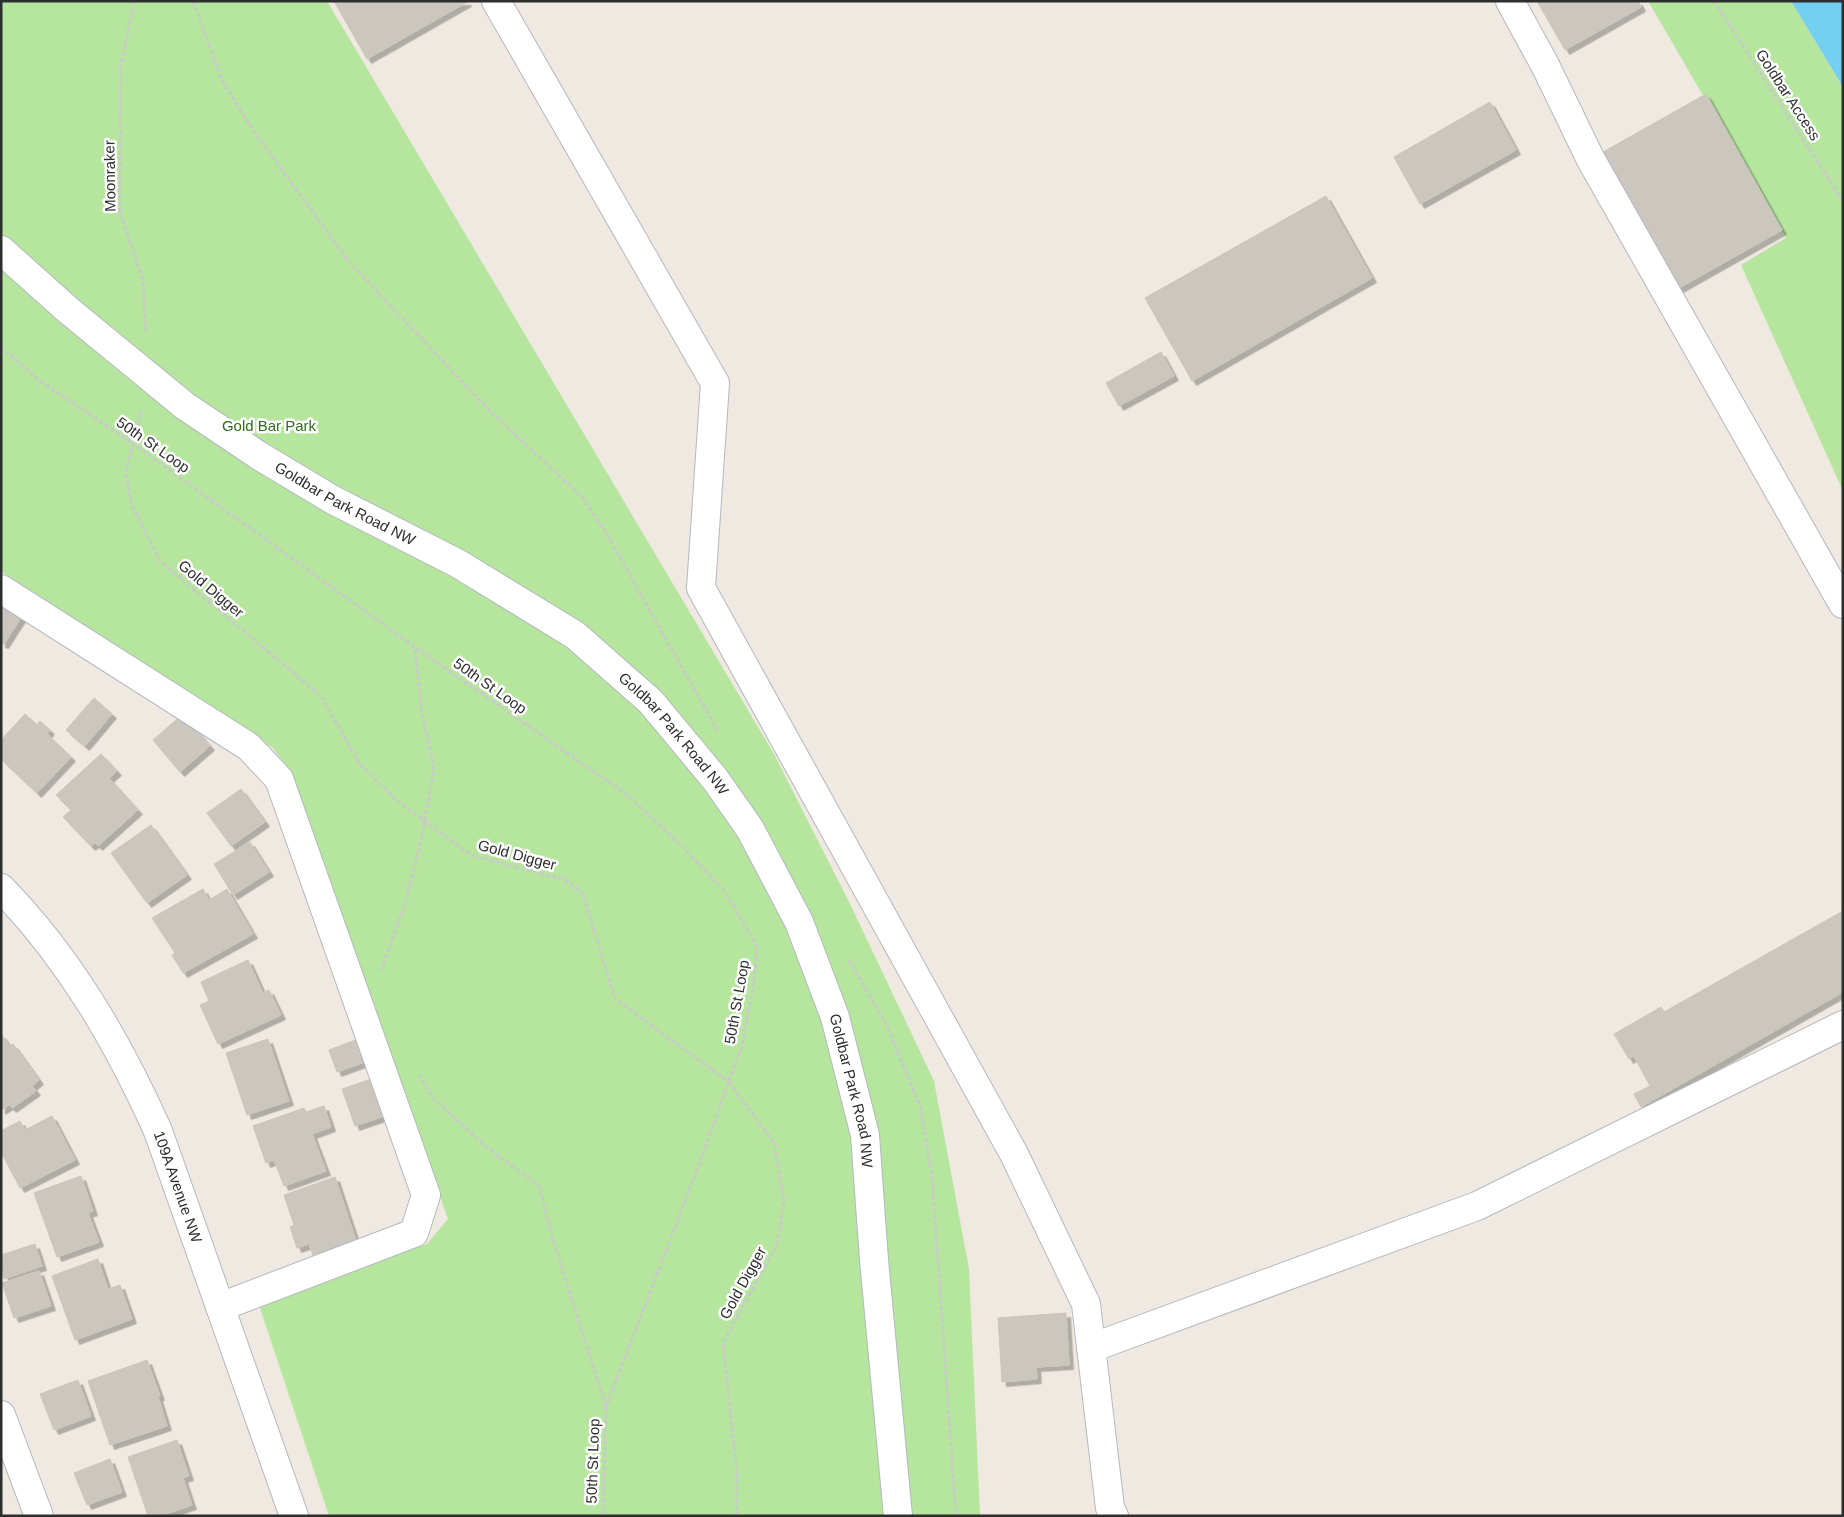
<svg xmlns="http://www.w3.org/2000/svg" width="1844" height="1517" font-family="Arial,sans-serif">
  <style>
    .green { fill: #b6e59e }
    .water { fill: #75cff0 }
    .building { fill: #cbc7bf; stroke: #cbc5ba; filter: url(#shadow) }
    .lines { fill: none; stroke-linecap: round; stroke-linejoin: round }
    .minor-casing { stroke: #b4b7c1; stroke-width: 30 }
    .path { stroke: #c9c9c9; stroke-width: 3; stroke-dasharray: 4 2.5; stroke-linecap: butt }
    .minor { stroke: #fff; stroke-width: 28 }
    .labels { text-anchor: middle; stroke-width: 5; stroke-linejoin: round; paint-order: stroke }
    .street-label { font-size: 15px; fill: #2e2e2e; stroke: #fff }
    .park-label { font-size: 15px; fill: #2c6e1b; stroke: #fff }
  </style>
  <defs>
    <filter id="shadow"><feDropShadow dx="4.5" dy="4.5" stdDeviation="0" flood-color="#0004"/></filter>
  </defs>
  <rect width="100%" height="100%" fill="#efe9e1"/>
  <!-- green -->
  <path class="green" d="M1 1H327L774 754 852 908 934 1081 969 1269 980 1516H329L259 1305 427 1244 448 1219 289 770 273 748 1 571Z
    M1648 1H1791L1843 87V491L1741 265 1786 238Z"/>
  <!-- water -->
  <path class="water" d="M1791 1H1843V87Z"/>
  <!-- building -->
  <path class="building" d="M334 1H467V2L367 59Z
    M1537 1H1638L1641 7 1565 50Z
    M1706 94 1782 230 1679 288 1603 152Z
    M1490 102 1516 150 1420 204 1394 157Z
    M1326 196 1372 278 1192 381 1145 298Z
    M1161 352 1174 376 1119 406 1106 383Z
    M1 599 24 613 4 644 1 643Z
    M94 698 112 714 85 746 66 730Z
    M25 714 37 725 40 721 50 730 47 734 71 757 37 793 1 759V740Z
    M183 714 210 746 180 772 153 740Z
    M101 754 117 771 109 778 138 810 98 846 95 843 91 846 63 817 71 810 56 795Z
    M241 789 265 822 231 846 207 813Z
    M151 825 187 875 147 903 111 853Z
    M250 842 269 872 233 895 214 864Z
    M203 889 209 900 227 889 253 934 183 973 172 955 175 953 152 918Z
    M1843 911V992L1641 1107 1634 1094 1650 1086 1634 1056 1629 1059 1614 1034 1661 1007 1664 1012Z
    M248 960 263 993 269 990 281 1015 218 1044 200 1005 209 1001 201 982Z
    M1 1034 10 1046 13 1044 39 1080 32 1086 36 1091 12 1108 9 1105 1 1110Z
    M361 1038 370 1060 337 1072 329 1050Z
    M268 1039 289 1101 247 1115 226 1053Z
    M377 1077 390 1114 355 1126 342 1089Z
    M324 1106 331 1127 312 1134 326 1171 284 1186 274 1160 266 1163 253 1126 304 1108 306 1112Z
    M52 1116 75 1160 20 1188 1 1152V1131L20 1121 25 1130Z
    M81 1176 93 1211 88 1213 99 1242 57 1257 34 1193Z
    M335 1177 357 1244 314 1258 309 1244 297 1248 290 1227 294 1225 284 1195Z
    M35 1244 42 1266 4 1279 1 1255Z
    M98 1259 108 1289 120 1285 132 1319 75 1340 52 1276Z
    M39 1271 51 1306 14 1318 2 1283Z
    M1066 1313 1069 1365 1036 1367 1037 1379 1002 1382 998 1318Z
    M147 1360 160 1396 158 1397 167 1426 110 1445 88 1381Z
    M78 1380 91 1416 54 1430 40 1394Z
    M177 1440 189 1476 183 1478 192 1505 160 1516H148L128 1457Z
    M110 1459 122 1492 87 1505 74 1473Z"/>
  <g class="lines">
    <defs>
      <g id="minor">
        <path d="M496 1 715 383 701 588 1014 1154 1086 1304 1110 1508 1114 1516"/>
        <path d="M1510 1 1546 67 1590 158 1843 604"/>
        <path id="s1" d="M1 250 68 310 185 406 258 455 333 500 457 563 575 635 651 702 715 779 750 829 799 922 835 1017 865 1135 874 1260 898 1516"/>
        <path d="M1 589 249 747 279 779 426 1195 414 1233 220 1307"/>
        <path id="s2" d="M1 888C70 959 118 1042 158 1131L294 1516"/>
        <path d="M1091 1348 1477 1206 1843 1025"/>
        <path d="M1 1415 39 1516"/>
      </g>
    </defs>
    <!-- minor casing -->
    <use href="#minor" class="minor-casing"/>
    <!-- path -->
    <path class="path" d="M134 1 121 64 120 213 143 280 146 333
      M193 1 222 80 251 127 314 214 347 259 383 298 492 413 583 498 605 531 718 731
      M1714 1 1843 201
      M1 347 39 380 129 441 415 647 626 794 681 845 725 892 757 946 754 982 742 1045 701 1159 606 1407
      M141 411 126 472 131 503 159 560 321 696 359 763 396 800 471 855 566 880 583 894 615 999 729 1082 774 1143 784 1202 777 1245 723 1343 737 1474V1516
      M849 960 888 1028 920 1106 932 1175 956 1516
      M381 970 403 910 420 846 434 769 422 713 415 648
      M419 1075 433 1098 490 1150 539 1186 552 1236 606 1407 603 1516"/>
    <!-- minor -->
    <use href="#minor" class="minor"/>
  </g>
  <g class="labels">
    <!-- street labels -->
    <g class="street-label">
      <text transform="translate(1788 95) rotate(57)" y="5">Goldbar Access</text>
      <text transform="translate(110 176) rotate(-91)" y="5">Moonraker</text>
      <text transform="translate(153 445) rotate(35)" y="5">50th St Loop</text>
      <text dy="5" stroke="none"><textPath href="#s1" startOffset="429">Goldbar Park Road NW</textPath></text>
      <text transform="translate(211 589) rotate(40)" y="5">Gold Digger</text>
      <text transform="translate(490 686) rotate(35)" y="5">50th St Loop</text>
      <text dy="5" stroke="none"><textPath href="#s1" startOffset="834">Goldbar Park Road NW</textPath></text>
      <text transform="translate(517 855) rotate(15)" y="5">Gold Digger</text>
      <text transform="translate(737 1002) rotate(-80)" y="5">50th St Loop</text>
      <text dy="5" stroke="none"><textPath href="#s1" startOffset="1239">Goldbar Park Road NW</textPath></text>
      <text dy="5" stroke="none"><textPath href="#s2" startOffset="350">109A Avenue NW</textPath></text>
      <text transform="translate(743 1283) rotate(-61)" y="5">Gold Digger</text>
      <text transform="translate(593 1461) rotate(-88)" y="5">50th St Loop</text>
    </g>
    <!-- park labels -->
    <g class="park-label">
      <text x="269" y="431">Gold Bar Park</text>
    </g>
  </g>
  <!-- border -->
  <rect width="1844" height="1517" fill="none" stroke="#2e2e2e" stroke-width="5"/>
</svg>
